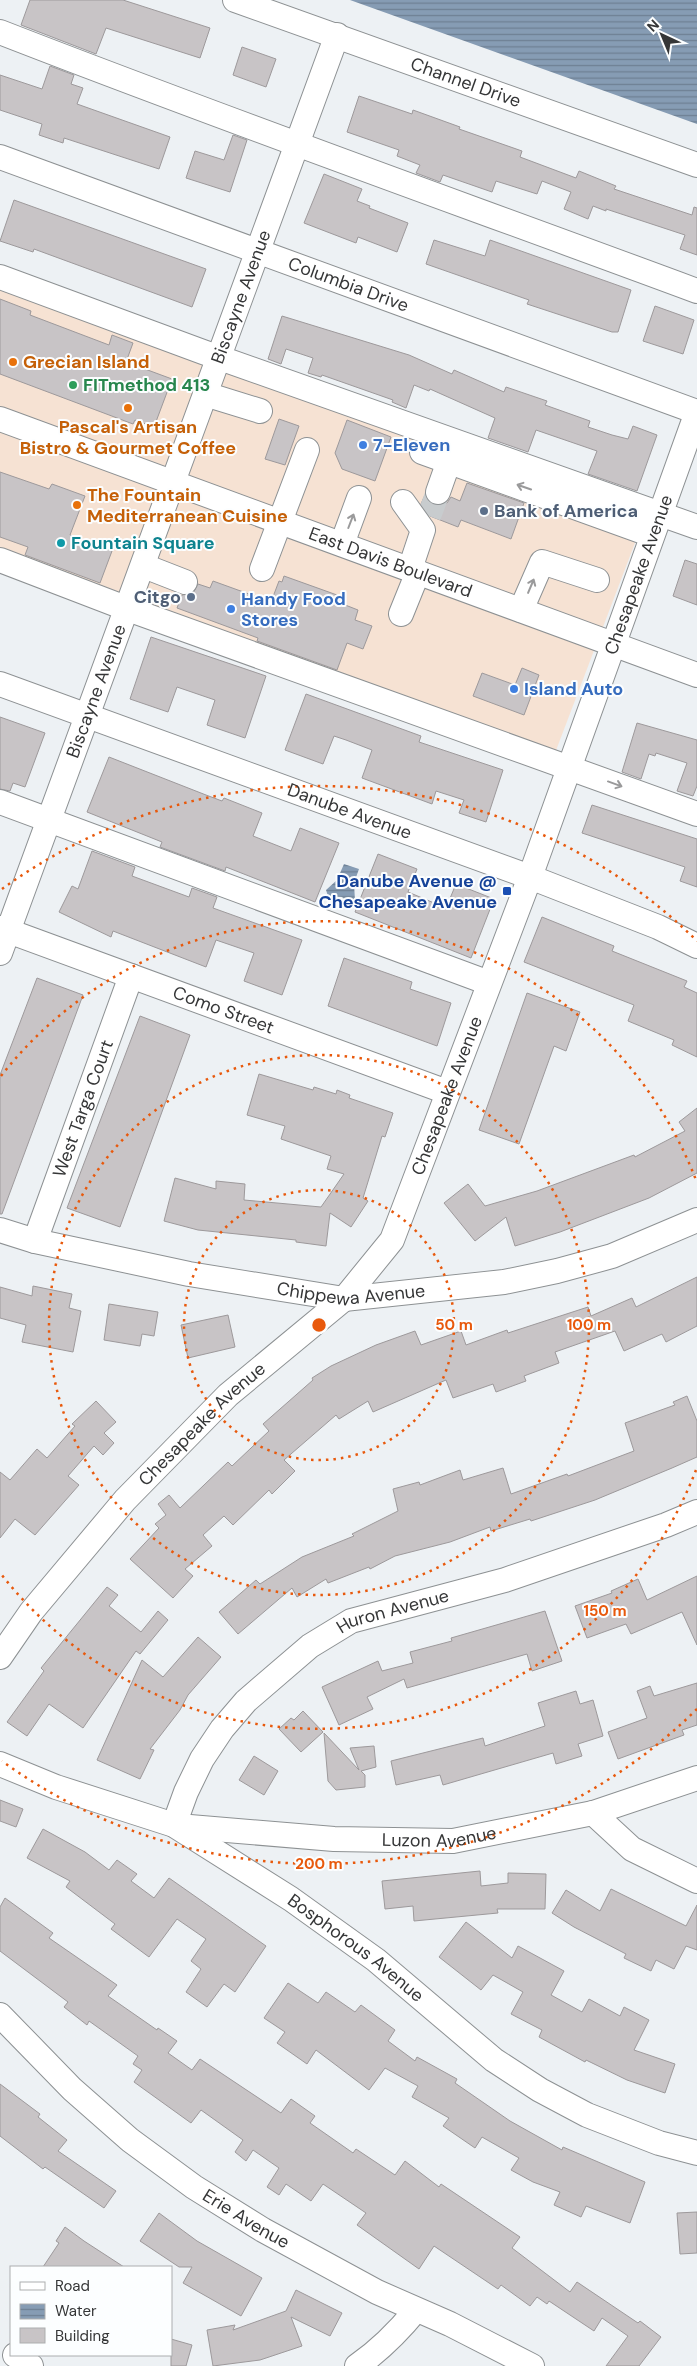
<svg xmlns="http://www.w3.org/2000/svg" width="697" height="2366" font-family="'DM Sans',sans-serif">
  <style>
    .commercial { fill: #f6e2d3 }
    .water { fill: url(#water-rules) }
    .building { fill: #c8c4c6; stroke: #9d999b }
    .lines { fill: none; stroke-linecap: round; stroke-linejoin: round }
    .minor-tunnel { stroke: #c8ccce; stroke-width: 24; stroke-dasharray: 24 12; stroke-linecap: butt }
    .minor-casing { stroke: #8d9193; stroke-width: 26 }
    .minor { stroke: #fff; stroke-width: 24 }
    .oneway { stroke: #9a9a9b }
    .ring { fill: none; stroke: #e8590c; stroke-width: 2.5; stroke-dasharray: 2.5 5 }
    .food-dot { fill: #e8710a; stroke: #fcfeff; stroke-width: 2 }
    .leisure-dot { fill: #2e9e5b; stroke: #fcfeff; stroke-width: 2 }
    .shop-dot { fill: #3f7fe0; stroke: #fcfeff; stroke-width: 2 }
    .service-dot { fill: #5c6f8a; stroke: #fcfeff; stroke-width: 2 }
    .culture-dot { fill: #0f9aa8; stroke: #fcfeff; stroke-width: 2 }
    .transit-dot { fill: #1a4fb4; stroke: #fcfeff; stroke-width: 2 }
    .labels { text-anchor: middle; stroke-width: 4; stroke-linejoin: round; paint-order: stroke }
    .street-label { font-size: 18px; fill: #353637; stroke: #fcfeff }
    .food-label { font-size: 18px; font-weight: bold; fill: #c56008; stroke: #fcfeff; text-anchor: start }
    .leisure-label { font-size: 18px; font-weight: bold; fill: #27864d; stroke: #fcfeff; text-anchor: start }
    .shop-label { font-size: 18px; font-weight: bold; fill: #366cbe; stroke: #fcfeff; text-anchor: start }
    .service-label { font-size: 18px; font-weight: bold; fill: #4e5e75; stroke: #fcfeff; text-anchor: start }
    .culture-label { font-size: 18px; font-weight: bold; fill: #0d838f; stroke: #fcfeff; text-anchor: start }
    .transit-label { font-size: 18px; font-weight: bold; fill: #164399; stroke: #fcfeff; text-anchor: end }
    .centre { fill: #e8590c; stroke: #fcfeff; stroke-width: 2.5 }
    .ring-label { font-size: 15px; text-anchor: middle; font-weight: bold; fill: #e8590c; stroke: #fcfeff; stroke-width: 4; stroke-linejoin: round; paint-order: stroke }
  </style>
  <defs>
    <pattern id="water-rules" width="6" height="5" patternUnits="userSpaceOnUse" patternTransform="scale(1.25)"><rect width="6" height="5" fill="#869cb4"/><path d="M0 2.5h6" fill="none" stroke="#6e8093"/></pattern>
  </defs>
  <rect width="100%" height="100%" fill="#edf1f4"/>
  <!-- commercial -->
  <path class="commercial" d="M0 288 646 514 555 753 0 559Z"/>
  <!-- water -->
  <path class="water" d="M350 0H697V124Z
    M344 864 359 869 354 883 355 901 350 904 342 897 328 896 326 890 337 880Z"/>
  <!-- building -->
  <path class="building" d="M30 0H123L210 28 200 58 106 28 96 54 21 25Z
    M242 47 276 59 266 87 233 75Z
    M50 66 74 75 71 84 83 88 77 104 170 137 159 169 64 138 63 143 39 135 42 124 0 110V75L42 89Z
    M359 96 412 114 413 110 460 127 459 129 522 151 520 157 576 178 579 171 616 186 614 189 692 215 694 207 697 208V255L680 249 685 235 606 209V211L593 206 588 219 564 209 571 192 542 181 537 194 496 181 492 192 443 175 440 182 416 173 420 165 397 156 399 150 347 132Z
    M233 135 247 140 230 192 186 178 195 151 224 160Z
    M324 174 362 189 357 201 370 206 369 208 408 223 397 252 358 237 356 243 304 223Z
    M14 200 206 269 192 307 34 249 33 252 0 241Z
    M434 240 485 256 490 240 631 290 618 332H612L527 304 529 300 426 264Z
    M0 299 31 311 30 315 109 345 112 335 133 343 126 362 172 379 154 427 135 420 133 424 0 374Z
    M655 306 694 320 683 354 643 341Z
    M282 316 409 355 452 374 454 370 504 392 506 387 547 401 545 405 590 421 588 427 612 435 628 439 633 426 657 435 637 491 588 474 597 451 536 430 528 452 488 438 495 418 430 389 429 391 414 385 406 408 392 402 393 400 322 375 321 377 308 373 313 358 286 349 281 364 268 359Z
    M279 419 299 426 285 465 265 459Z
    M347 420 391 437 375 481 342 469 335 453Z
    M0 472 49 489 52 484 85 496 70 535 112 551 100 583 25 555 28 547 0 537Z
    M467 483 524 503 511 539 461 520 458 527 430 516 421 504 425 495 428 501 434 505 447 503 451 497 460 501Z
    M685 560 697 564V605L673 596Z
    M284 576 337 595 335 601 358 610 355 620 372 626 363 649 347 643 337 670 257 641 258 638 177 608 182 595 193 593 198 584 210 588 213 581 271 602 279 581 282 582Z
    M151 637 266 676 245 738 207 725 215 700 177 687 168 712 130 699Z
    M522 668 539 675 524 715 473 696 482 673 515 685Z
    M306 694 421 736 419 742 503 770 486 822 459 813 464 800 436 791 432 804 362 778 372 750 346 740 334 736 323 764 285 750Z
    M0 717 45 733 25 787 13 783 10 791 0 789Z
    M637 723 697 740V786L693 796 677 791 687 763 656 753 655 756 649 754 641 779 622 772Z
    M109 757 206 795 222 801 224 798 262 813 253 836 291 851 300 828 339 843 315 902 226 867 225 871 160 847 162 842 87 812Z
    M592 805 697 839V887L680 881 685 867 582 833Z
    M92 851 135 867 132 876 189 897 192 888 217 897 213 908 302 940 282 995 244 981 254 953 216 940 206 967 113 931 111 937 59 912 72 886 78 889Z
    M378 854 417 869 408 892 446 908 456 884 494 899 471 958 355 912Z
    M542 917 614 946 612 951 687 981 684 987 697 993V1057L672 1045 674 1040 628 1021 634 1005 524 962Z
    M344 958 412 982 410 989 451 1003 437 1046 328 1006Z
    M37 978 83 995 2 1214H0V1075Z
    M527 993 580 1012 566 1051 554 1046 519 1144 479 1130Z
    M140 1016 190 1035 120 1227 67 1208Z
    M259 1074 313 1090 314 1087 336 1094 337 1090 350 1095 349 1098 393 1113 385 1137 382 1136 363 1198 368 1201 351 1227 330 1213 326 1246 296 1242V1240L198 1230 164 1221 175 1178 216 1189V1181L245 1184 244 1200 321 1207 344 1174 327 1169 331 1156 281 1139 285 1126 247 1115Z
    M697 1108V1173L649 1198 560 1232 515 1246 506 1217 475 1241 444 1203 468 1184 485 1206 537 1191 634 1155 635 1157 685 1131 679 1122Z
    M697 1277V1326L666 1342 662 1334 624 1351 615 1331 555 1352 559 1363 524 1376 526 1381 496 1392 493 1384 453 1398 446 1380 373 1412 368 1401 339 1419 336 1415 284 1460 295 1471 272 1494 269 1490 233 1525 224 1516 203 1535 212 1546 185 1569 193 1576 173 1598 130 1559 159 1528 155 1524 166 1515 158 1504 169 1495 180 1508 228 1462 232 1466 269 1431 263 1424 313 1380 312 1378 331 1366 376 1345 415 1331 421 1345 461 1331 466 1345 507 1330 508 1333 588 1307 591 1316 632 1298 636 1307Z
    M33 1286 72 1294 69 1308 81 1311 73 1352 22 1342 26 1325 0 1318V1287L32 1296Z
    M109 1304 158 1312 154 1336 142 1334 140 1346 104 1340Z
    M228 1315 235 1347 188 1358 181 1325Z
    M687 1396 697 1421V1457L672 1468 595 1500 531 1521 530 1519 491 1531 490 1527 450 1542 395 1556 370 1569 369 1567 328 1583 326 1579 297 1597 292 1588 238 1634 219 1612 256 1580 260 1584 302 1557 354 1536 352 1534 398 1511 393 1489 419 1482 420 1485 460 1470 463 1480 503 1468 511 1494 567 1474 568 1476 634 1451 625 1423 675 1405 673 1402Z
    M96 1401 116 1422 104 1433 114 1443 103 1455 94 1446 68 1476 79 1485 35 1535 15 1519 0 1538V1472L10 1480 37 1449 47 1458 75 1426 72 1424Z
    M697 1576V1645L682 1612 631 1634 626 1624 587 1638 575 1606 612 1593 611 1591 638 1579 647 1600Z
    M107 1587 118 1595 109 1606 141 1632 158 1611 168 1620 140 1654 136 1651 83 1728 49 1704 27 1736 7 1722 44 1671 41 1668Z
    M545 1611 562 1661 532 1671 527 1654 407 1688 404 1679 367 1697 373 1709 339 1725 322 1687 378 1661 382 1671 413 1663 410 1652 452 1641 451 1638Z
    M198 1637 221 1657 188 1695 180 1710 150 1749 154 1750 140 1779 97 1760 142 1660 163 1677Z
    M697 1683V1725L682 1730 684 1735 618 1759 608 1732 647 1718 637 1691 650 1686 654 1696Z
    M576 1691 580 1704 593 1700 603 1736 578 1744 582 1756 556 1764 553 1753 443 1785 440 1775 396 1785 391 1761 483 1738 485 1746 545 1726 538 1703Z
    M303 1711 323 1732 301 1752 279 1729 291 1718 294 1720Z
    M324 1733 359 1770 350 1748 374 1746 376 1767 361 1771 365 1775V1787L336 1790 328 1781Z
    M254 1756 278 1771 264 1795 239 1780Z
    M0 1800 23 1809 16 1827 0 1821Z
    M43 1829 85 1852 109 1870 117 1860 137 1874 131 1881 154 1898 169 1878 266 1946 235 1992 224 1984 207 2007 186 1992 201 1969 191 1961 206 1939 177 1919 149 1957 111 1929 115 1924 66 1887 70 1881 27 1858Z
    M480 1871 481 1886 508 1883V1873L546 1874 545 1909H497L498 1913 414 1921 413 1906 385 1909 382 1881Z
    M611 1889 686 1926 697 1905V1950L686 1946 674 1969 656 1960 651 1971 624 1958 626 1954 574 1927 552 1913 566 1890 600 1911Z
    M5 1898 53 1933 49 1938 117 1985 108 1996 157 2030 158 2028 177 2041 168 2053 192 2070 200 2059 281 2113 291 2099 315 2116 310 2123 353 2153 356 2149 395 2175 405 2161 439 2187 441 2184 520 2237 512 2248 570 2292 577 2282 638 2323 640 2321 661 2337 639 2366H606L628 2336 602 2318 594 2331 549 2301 547 2304 537 2297 530 2306 501 2285 498 2289 434 2246 419 2269 357 2225 366 2213 323 2184 311 2201 286 2184 279 2195 267 2187 279 2168 253 2150 246 2161 235 2152 243 2140 201 2110 191 2123 134 2082 142 2070 133 2064 138 2056 89 2021 87 2025 64 2007 68 2002 0 1951V1907Z
    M466 1922 512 1958 518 1946 564 1971 551 1995 582 2012 589 1999 620 2016 624 2007 649 2020 634 2050 675 2064 665 2093 627 2080 586 2060 585 2062 539 2037 542 2030 511 2014 523 1992 493 1975 481 1990 439 1957Z
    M288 1983 318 2003 326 1992 355 2012 361 2005 395 2030 388 2041 415 2061 417 2057 457 2079 455 2083 510 2121 562 2150 563 2147 645 2182 630 2223 586 2206 581 2217 554 2205 560 2192 533 2182 511 2170 519 2158 482 2137 475 2148 443 2126 449 2118 412 2097 418 2086 385 2068 369 2090 316 2050 307 2064 277 2043 285 2032 264 2018Z
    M0 2084 40 2114 38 2117 67 2140 58 2151 116 2191 104 2208 45 2167 43 2169 0 2136Z
    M697 2212V2253L680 2254 677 2213Z
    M159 2213 197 2241 262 2278 241 2316 183 2283 192 2267H179L140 2241Z
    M65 2227 84 2241 124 2267H43L59 2243 56 2241Z
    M296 2290 342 2313 330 2336 291 2317 302 2346 260 2360 213 2366 207 2330 235 2325 233 2330 286 2311Z
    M171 2339 192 2345 186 2366H171Z"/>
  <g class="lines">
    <!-- minor-tunnel -->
    <path class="minor-tunnel" d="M429 516 438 492"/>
    <defs>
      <g id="minor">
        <path id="s1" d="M235 0 697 165"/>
        <path d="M0 32C231 122 465 205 697 291"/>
        <path id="s2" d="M0 157 697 412"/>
        <path d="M0 277 203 352 697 527"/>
        <path d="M205 394 260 411"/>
        <path id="s3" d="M0 419 697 675"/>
        <path d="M422 452 652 535"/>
        <path d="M438 492 449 461"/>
        <path d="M403 502 423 530 410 569"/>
        <path d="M342 544 359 498"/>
        <path d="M0 560 128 609 697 814"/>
        <path d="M144 566 185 582"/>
        <path d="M262 569 307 450"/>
        <path d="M521 610 542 562 597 580"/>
        <path d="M401 614 418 572"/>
        <path id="s4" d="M0 684 530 877 658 927 697 946"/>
        <path d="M0 802 489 983"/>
        <path id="s5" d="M0 928 447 1092"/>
        <path id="s6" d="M0 953 337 35"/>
        <path id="s7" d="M0 1230 35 1241 189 1274 344 1299 504 1282 557 1271 612 1256 697 1220"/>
        <path id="s8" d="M35 1241 131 976"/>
        <path id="s9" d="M0 1657 31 1612 125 1500 228 1395 344 1299 392 1240 530 877 697 412"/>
        <path id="s10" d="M0 1764 56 1787 174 1825 291 1899 376 1960 494 2060 540 2090 587 2115 659 2143 697 2153"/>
        <path d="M593 1813 632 1849 697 1881"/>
        <path id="s11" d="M174 1825 186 1792 202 1759 222 1729 246 1701 310 1646 351 1621 505 1580 666 1525 697 1512"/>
        <path id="s12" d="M178 1826 334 1839 453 1841 593 1813 697 1778"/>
        <path id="s13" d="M0 2015 72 2089 130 2140 194 2187 263 2230 377 2292 450 2324 532 2366"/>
        <path d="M15 2355 31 2366"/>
        <path d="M357 2366C380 2350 398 2332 416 2310"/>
      </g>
    </defs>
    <!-- minor casing -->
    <use href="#minor" class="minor-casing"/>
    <!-- minor -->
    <use href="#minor" class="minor"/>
  </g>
  <!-- one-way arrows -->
  <defs><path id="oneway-shaft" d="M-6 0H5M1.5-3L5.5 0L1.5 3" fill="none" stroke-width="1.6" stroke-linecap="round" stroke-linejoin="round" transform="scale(1.25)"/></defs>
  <g class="oneway">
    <use href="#oneway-shaft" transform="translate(524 487) rotate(-161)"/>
    <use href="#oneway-shaft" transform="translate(351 521) rotate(-69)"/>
    <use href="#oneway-shaft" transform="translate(531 586) rotate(-67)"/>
    <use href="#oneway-shaft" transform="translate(615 784) rotate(20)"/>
  </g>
  <!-- distance rings -->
  <g class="ring">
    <circle cx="319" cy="1325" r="135"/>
    <circle cx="319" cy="1325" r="270"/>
    <path d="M696 1470A404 404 0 0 1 1 1574M1 1076A404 404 0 0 1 696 1180"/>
    <path d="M697 1709A539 539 0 0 1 2 1761M2 889A539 539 0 0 1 697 941"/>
  </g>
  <!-- markers -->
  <g class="food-dot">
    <circle cx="13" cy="362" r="5"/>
    <circle cx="128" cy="408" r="5"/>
    <circle cx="77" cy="505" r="5"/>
  </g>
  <circle class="leisure-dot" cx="73" cy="385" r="5"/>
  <g class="shop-dot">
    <circle cx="363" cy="445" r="5"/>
    <circle cx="231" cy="609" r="5"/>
    <circle cx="514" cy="689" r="5"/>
  </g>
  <g class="service-dot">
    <circle cx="484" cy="511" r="5"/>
    <circle cx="191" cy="597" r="5"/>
  </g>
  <circle class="culture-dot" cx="61" cy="543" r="5"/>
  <rect class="transit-dot" x="502" y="886" width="10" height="10" rx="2.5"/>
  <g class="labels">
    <!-- street labels -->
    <g class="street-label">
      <text dy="6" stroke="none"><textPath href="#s1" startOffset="245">Channel Drive</textPath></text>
      <text dy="6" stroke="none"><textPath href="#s2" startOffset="371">Columbia Drive</textPath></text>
      <text dy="6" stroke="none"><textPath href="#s6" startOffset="699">Biscayne Avenue</textPath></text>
      <text dy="6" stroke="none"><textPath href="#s3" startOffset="416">East Davis Boulevard</textPath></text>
      <text dy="6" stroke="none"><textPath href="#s9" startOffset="1284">Chesapeake Avenue</textPath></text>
      <text dy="6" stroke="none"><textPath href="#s6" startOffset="279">Biscayne Avenue</textPath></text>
      <text dy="6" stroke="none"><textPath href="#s4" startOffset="372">Danube Avenue</textPath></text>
      <text dy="6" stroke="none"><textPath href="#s5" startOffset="238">Como Street</textPath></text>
      <text dy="6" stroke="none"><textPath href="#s9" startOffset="729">Chesapeake Avenue</textPath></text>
      <text dy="6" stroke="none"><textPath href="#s8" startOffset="141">West Targa Court</textPath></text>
      <text dy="6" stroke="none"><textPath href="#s7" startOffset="358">Chippewa Avenue</textPath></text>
      <text dy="6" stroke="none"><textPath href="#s9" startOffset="309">Chesapeake Avenue</textPath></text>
      <text dy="6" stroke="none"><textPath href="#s11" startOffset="320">Huron Avenue</textPath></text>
      <text dy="6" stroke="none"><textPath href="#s12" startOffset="262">Luzon Avenue</textPath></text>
      <text dy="6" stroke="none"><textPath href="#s10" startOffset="404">Bosphorous Avenue</textPath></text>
      <text dy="6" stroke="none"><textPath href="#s13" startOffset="321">Erie Avenue</textPath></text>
    </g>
    <!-- food labels -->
    <g class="food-label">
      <text x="23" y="368">Grecian Island</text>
      <text x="128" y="433" text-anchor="middle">Pascal's Artisan<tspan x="128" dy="21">Bistro &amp; Gourmet Coffee</tspan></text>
      <text x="87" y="501">The Fountain<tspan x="87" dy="21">Mediterranean Cuisine</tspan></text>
    </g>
    <!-- leisure labels -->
    <g class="leisure-label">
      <text x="83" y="391">FITmethod 413</text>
    </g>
    <!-- shop labels -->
    <g class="shop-label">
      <text x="373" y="451">7-Eleven</text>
      <text x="241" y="605">Handy Food<tspan x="241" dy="21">Stores</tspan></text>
      <text x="524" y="695">Island Auto</text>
    </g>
    <!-- service labels -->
    <g class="service-label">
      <text x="494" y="517">Bank of America</text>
      <text x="181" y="603" text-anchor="end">Citgo</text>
    </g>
    <!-- culture labels -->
    <g class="culture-label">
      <text x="71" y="549">Fountain Square</text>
    </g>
    <!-- transit labels -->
    <g class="transit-label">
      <text x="497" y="887">Danube Avenue @<tspan x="497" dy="21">Chesapeake Avenue</tspan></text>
    </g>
  </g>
  <circle cx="319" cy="1325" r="8" class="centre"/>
  <g class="ring-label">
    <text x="454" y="1330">50 m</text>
    <text x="589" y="1330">100 m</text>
    <text x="605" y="1616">150 m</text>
    <text x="319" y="1869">200 m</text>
  </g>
  <!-- legend -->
  <rect x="10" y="2266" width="162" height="90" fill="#fcfeff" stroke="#acaeaf"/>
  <rect x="20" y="2282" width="25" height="8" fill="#ffffff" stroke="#acaeaf"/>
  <text x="55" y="2291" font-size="15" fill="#353637">Road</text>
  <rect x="20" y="2304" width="25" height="15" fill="url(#water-rules)" stroke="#acaeaf"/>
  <text x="55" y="2316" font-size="15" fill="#353637">Water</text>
  <rect x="20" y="2328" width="25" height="15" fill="#c8c4c6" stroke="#acaeaf"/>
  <text x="55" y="2341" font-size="15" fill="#353637">Building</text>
  <!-- north arrow -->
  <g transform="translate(662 35) rotate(316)" stroke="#fcfeff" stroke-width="4" paint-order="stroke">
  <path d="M0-4L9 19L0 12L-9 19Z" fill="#353637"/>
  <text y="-8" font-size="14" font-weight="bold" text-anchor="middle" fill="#353637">N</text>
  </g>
</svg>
